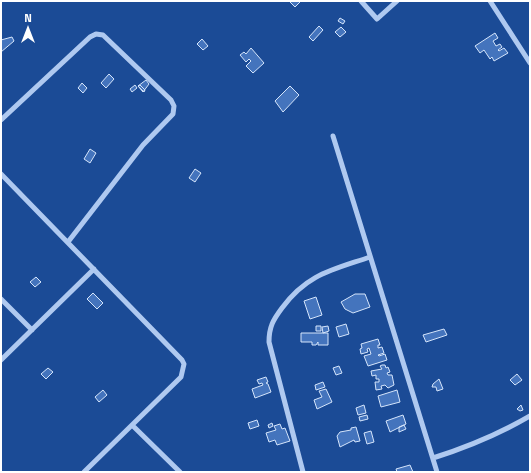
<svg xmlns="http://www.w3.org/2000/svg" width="531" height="473" font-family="'Titillium Web',sans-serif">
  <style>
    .building { fill: #4474bd; stroke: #d5e5fb }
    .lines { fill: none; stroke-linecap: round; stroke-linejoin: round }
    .minor { stroke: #afc9f0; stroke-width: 5 }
  </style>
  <rect width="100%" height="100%" fill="#1b4b96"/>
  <!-- building -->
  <path class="building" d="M289 1H301L295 7Z
    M340 18 345 21 343 24 338 21Z
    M319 26 323 30 313 41 309 37Z
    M341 27 346 32 340 37 335 32Z
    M495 33 498 38 493 41 496 46 500 44 502 47 498 50 499 51 504 48 508 53 494 61 492 57 490 59 484 50 480 53 475 46Z
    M12 37 14 41 1 52V40Z
    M202 39 208 46 203 50 197 44Z
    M251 48 264 63 253 73 246 66 251 61 249 59 246 62 240 55 244 52 246 54Z
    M109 74 114 79 106 88 101 83Z
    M146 80 149 84 143 92 138 86Z
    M82 83 87 88 83 93 78 88Z
    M135 85 137 88 132 92 130 89Z
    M140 85 145 90 144 92 138 86Z
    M290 86 299 95 283 112 275 101Z
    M90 149 96 153 90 163 84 159Z
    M195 169 201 173 195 182 189 178Z
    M36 277 41 282 35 287 30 282Z
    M93 293 103 303 97 309 87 299Z
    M355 294H365L370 307 353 313 345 309 341 302Z
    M316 297 322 315 310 319 304 301Z
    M346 324 349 334 339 337 336 327Z
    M316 326H321V331H316Z
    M328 326 329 331 323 333 322 327Z
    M444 329 447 335 426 342 423 335Z
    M301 333H328V345H318V342L316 345H312V342H301Z
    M378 339 380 345H378V348L382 347 384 353 378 355 379 356 385 354 387 360 368 366 364 356 371 354 369 348 367 349 368 352 361 354 360 349 362 348 361 344Z
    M382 365H385L386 368 388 367 390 372 387 373 388 375H392L394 385 388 388 385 385 381 386 382 389 376 390 375 382H379V379H376V375L372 376 371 371 382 369 380 366Z
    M339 366 342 373 336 375 333 368Z
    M48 368 53 372 46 379 41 374Z
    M517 374 522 380 515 385 510 380Z
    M266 377 268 382 266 383 268 384 271 392 255 398 252 389 263 385 262 383 259 384 257 380Z
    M439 379 443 389 437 391 436 387H432L433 384Z
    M323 382 325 387 316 390 315 385Z
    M326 389 332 402 317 409 314 400 322 397 319 391Z
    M103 390 107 395 99 402 95 397Z
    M397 390 400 402 381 407 378 396Z
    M364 405 366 413 358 415 356 408Z
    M521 405 523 410 520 411 517 409Z
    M367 415 368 419 360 421 359 417Z
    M403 415 406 424 390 432 386 421Z
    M257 420 259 426 250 429 248 423Z
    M272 423 273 426 269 428 268 425Z
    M280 424 282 429 285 428 290 441 277 445 275 440 269 442 266 433 276 430 274 426Z
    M404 425 406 429 399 432V427Z
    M356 427 360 441 355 442 354 440 340 447 337 436 340 432 351 430V428Z
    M371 431 374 442 367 444 364 433Z
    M410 465 413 472H397L396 469Z"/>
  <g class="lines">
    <!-- minor -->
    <path class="minor" d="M361 1 377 19 397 1
      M490 1 530 63
      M1 120 90 37 96 34 103 35 171 100 174 106 173 114 143 145 68 242
      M333 136 437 472
      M1 174 182 360 184 364 181 377 84 472
      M1 299 32 330
      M1 360 94 269
      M132 425 180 472
      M433 458C468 447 499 434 530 416
      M303 472 269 342C269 327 273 320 282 308 307 274 332 270 370 257"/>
  </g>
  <!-- border -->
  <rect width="531" height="473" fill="none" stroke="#ffffff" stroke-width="4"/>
  <!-- north arrow -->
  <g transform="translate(28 28)" stroke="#1b4b96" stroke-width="3" paint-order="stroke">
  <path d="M0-3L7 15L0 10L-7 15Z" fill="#ffffff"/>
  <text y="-6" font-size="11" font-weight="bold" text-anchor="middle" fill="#ffffff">N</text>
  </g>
</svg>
